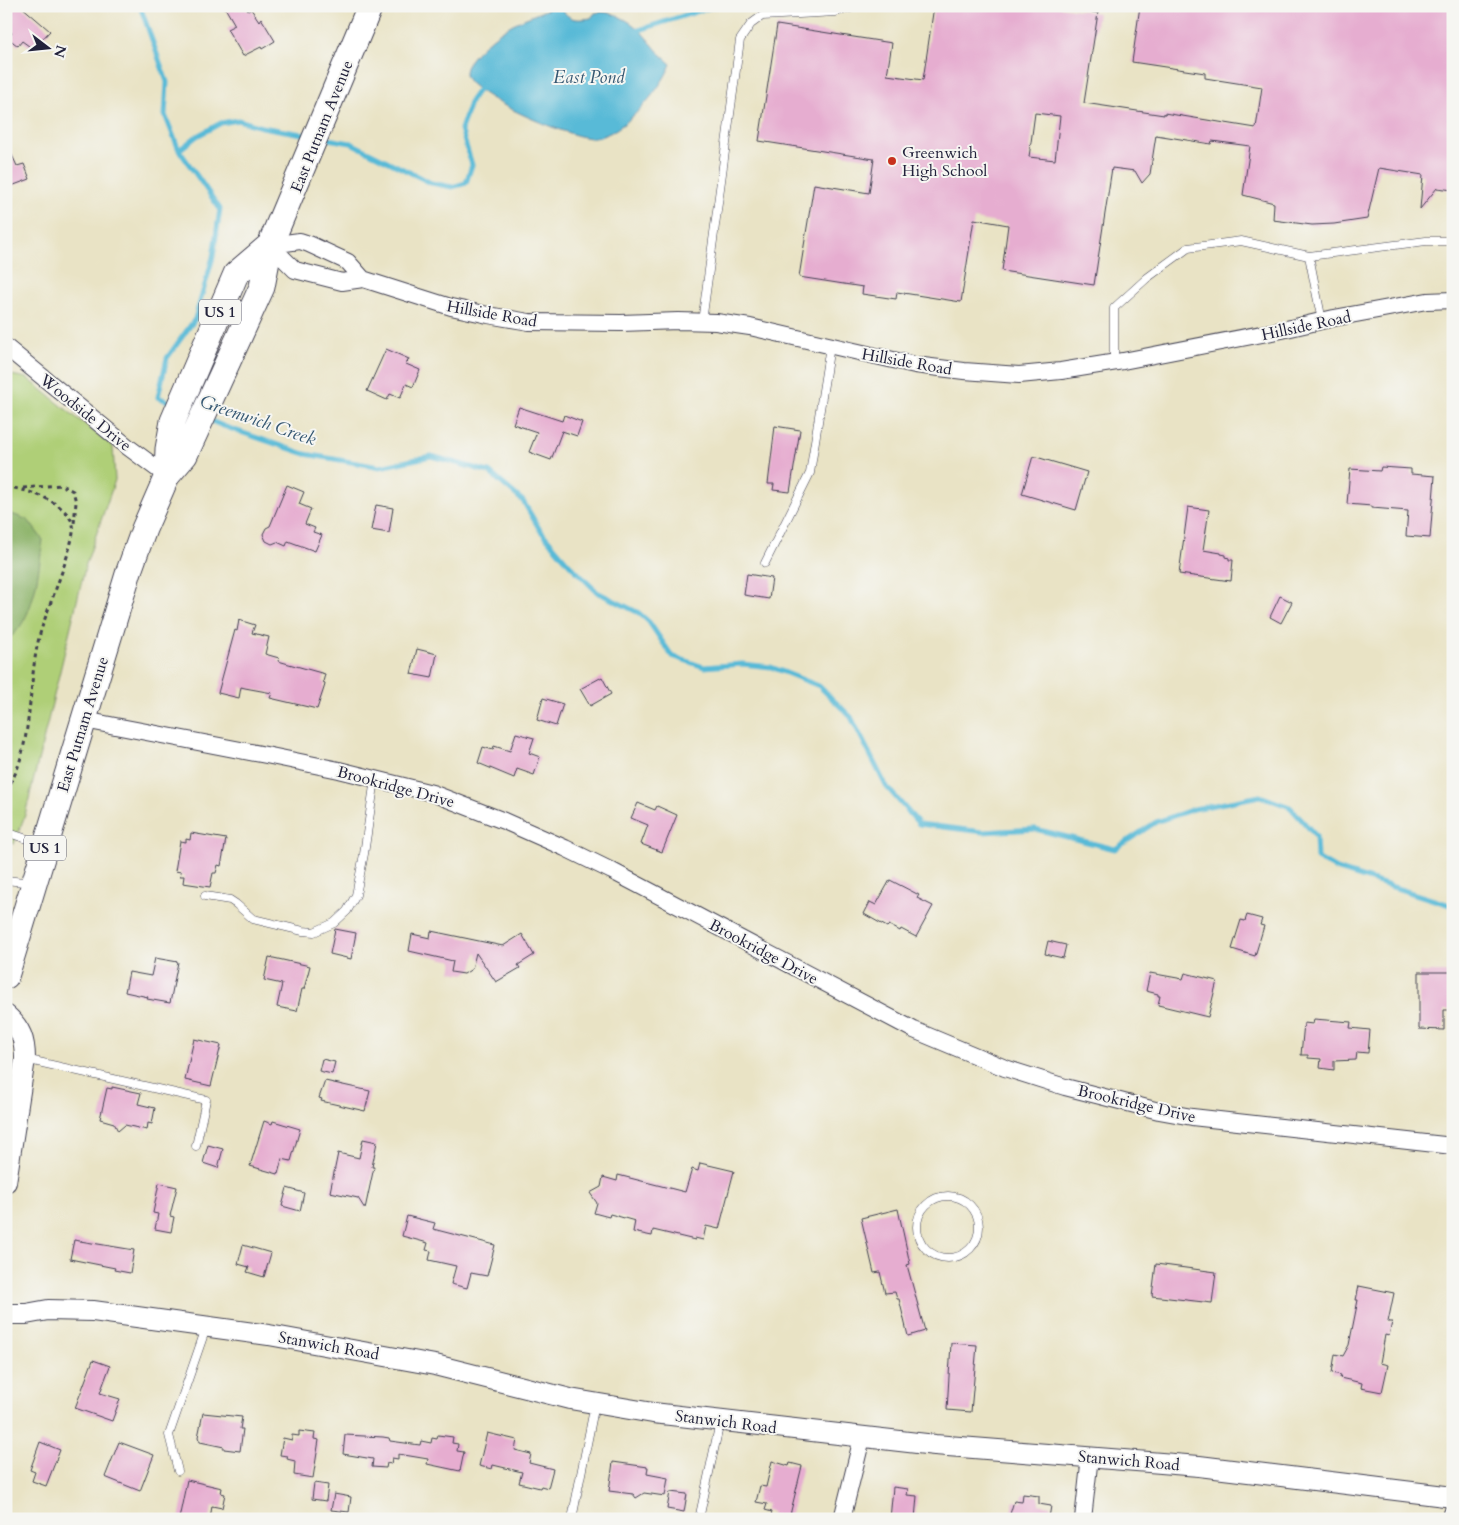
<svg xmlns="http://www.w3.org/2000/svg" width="1459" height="1525" font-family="Cardo,serif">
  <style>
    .green { fill: #afcf77; stroke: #687859 }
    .forest { fill: #8bb268; stroke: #566a52 }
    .water { fill: #59bad7; stroke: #3e6e89 }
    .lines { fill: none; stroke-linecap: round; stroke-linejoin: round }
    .stream { stroke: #59bad7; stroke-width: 5 }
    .building { fill: #e6add0; fill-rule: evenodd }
    .service-casing { stroke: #403f50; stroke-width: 9 }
    .minor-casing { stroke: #403f50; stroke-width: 18 }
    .tertiary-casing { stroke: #403f50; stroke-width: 22 }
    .primary-casing { stroke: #403f50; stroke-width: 27 }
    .path { stroke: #403f50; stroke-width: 3; stroke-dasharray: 4 4; stroke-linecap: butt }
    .service { stroke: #fff; stroke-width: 8 }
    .minor { stroke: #fff; stroke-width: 16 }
    .tertiary { stroke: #fff; stroke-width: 20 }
    .primary { stroke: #fff; stroke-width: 25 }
    .poi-dot { fill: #c8321e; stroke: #f6f6f2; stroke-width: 2 }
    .labels { text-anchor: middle; stroke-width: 4; stroke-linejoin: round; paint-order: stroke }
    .shield { fill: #f6f6f2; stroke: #626272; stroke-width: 1 }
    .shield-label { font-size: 15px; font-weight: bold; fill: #22223b }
    .street-label { font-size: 16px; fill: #22223b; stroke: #f6f6f2 }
    .poi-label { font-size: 16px; fill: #22223b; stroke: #f6f6f2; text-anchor: start }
    .water-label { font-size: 18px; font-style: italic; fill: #355772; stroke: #f6f6f2 }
  </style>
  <rect width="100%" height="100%" fill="#f6f6f2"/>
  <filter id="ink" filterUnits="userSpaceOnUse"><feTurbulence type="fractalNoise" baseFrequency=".02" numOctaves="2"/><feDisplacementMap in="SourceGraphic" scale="10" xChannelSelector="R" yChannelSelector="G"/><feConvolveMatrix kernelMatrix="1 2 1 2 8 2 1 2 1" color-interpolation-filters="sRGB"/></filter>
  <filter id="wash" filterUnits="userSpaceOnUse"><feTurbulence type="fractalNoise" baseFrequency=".0096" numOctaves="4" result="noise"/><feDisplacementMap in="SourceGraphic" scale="20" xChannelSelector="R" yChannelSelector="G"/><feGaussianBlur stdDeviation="1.12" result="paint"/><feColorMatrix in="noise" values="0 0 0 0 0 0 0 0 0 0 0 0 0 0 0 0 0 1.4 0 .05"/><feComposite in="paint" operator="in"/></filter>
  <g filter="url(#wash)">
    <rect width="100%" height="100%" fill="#e9e3c5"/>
    <!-- green -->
    <path class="green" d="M6 374 27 378 113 447 115 480 86 564 25 815 14 844 6 842Z"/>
    <!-- forest -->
    <path class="forest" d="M6 512 28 520 43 540C38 571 35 623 6 640Z"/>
    <!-- water -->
    <path class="water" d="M555 6 562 8C568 21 578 20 591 18L595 13C610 9 634 22 644 35 653 45 660 55 671 64 661 90 623 135 594 138 573 140 466 94 465 74 464 57 500 31 513 24 527 17 542 12 555 6Z"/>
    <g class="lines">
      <!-- stream -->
      <path class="stream" d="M140 6 167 82 165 115 179 150 220 209 213 257 195 319 167 358 158 397 174 404
        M633 32 714 6
        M322 138 351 143 431 183 452 187 466 183 472 165 461 129 471 100 481 86
        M179 150 197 136 221 123 238 120 262 127 308 135
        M209 420 223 426 305 454 380 467 431 456 489 472 523 501 540 530 569 564 597 592 639 613 649 622 672 656 704 667 742 664 771 667 819 686 851 717 886 786 919 824 983 832 1035 829 1115 849 1156 822 1194 809 1260 796 1290 807 1316 836 1317 858 1336 869 1453 906"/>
    </g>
    <g id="blocks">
      <!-- building -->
      <path class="building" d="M6 6H21L50 31 33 49 22 41 18 46 8 38 12 33 6 28 8 18Z
        M224 6H245L248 11 251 9 259 21 261 18 275 41 262 49 261 47 243 56 227 29 235 25Z
        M934 6H1055L1098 13 1084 103 1164 115V113L1256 128 1262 87 1205 78V73L1132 62 1140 6H1453V190L1437 188 1420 209 1423 175 1379 168 1367 219 1334 224 1312 225 1273 220 1274 203 1243 195 1250 146 1212 141 1211 144 1156 135 1150 174 1142 183 1135 171 1112 168 1094 285 1002 271 1008 225 974 219 961 302 897 292 896 299 862 294 863 287 799 277 814 184 869 193 874 159 759 141 777 25 892 43 887 75 923 80ZM1035 113 1060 116 1055 160 1029 157Z
        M6 142 17 166 24 164 30 179 6 188Z
        M386 349 409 359 406 364 420 370 413 387 406 384 400 398 390 394 387 400 367 391Z
        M519 407 562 421 564 415 582 422 577 436 562 431 551 460 529 452 537 432 513 424Z
        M775 426 800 430 790 492 773 490 774 484H768Z
        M1033 456 1087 472 1076 510 1022 494Z
        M1381 467 1411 469V474L1435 476 1430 538 1406 536 1408 511 1372 508V506L1347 504 1350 469 1380 471Z
        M287 485 304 492 299 504 311 509 305 524 315 528 313 532 322 535 315 551 288 541 286 546 277 542 272 544 266 541 263 534 266 528 270 526Z
        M376 505 393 508 389 533 371 530Z
        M1188 507 1209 510 1203 550 1221 553V554L1226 555V557L1229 558V560H1233L1231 581 1179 574Z
        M747 574 772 578 769 599 744 595Z
        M1280 596 1292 602 1281 623 1270 617Z
        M239 620 255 625 252 633 269 637 265 654 279 658 278 661 325 674 323 682 325 683 324 688 317 709 270 698 272 693 245 688 241 687 239 698 218 693 235 630 237 631Z
        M417 649 437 654 432 678 411 674Z
        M602 677 611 694 590 706 580 689Z
        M543 698 563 704 556 726 537 720Z
        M516 733 534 738 529 753 540 757 534 775 517 769 514 778 478 763 483 747 493 750 494 746 510 751Z
        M638 803 655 810 657 806 677 815 662 852 641 844 648 825 631 818Z
        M191 833 226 839 221 866 218 865 216 873H213L210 887 183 883 184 876H180L181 872 175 871 180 841 186 842V839L190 840Z
        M890 880 919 895 917 898 933 906 916 937 901 929 900 931 889 925 887 927 864 914 870 902 876 905Z
        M1247 915 1262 919 1260 925 1264 926 1255 956 1232 949 1241 920 1245 921Z
        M335 929 356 933 351 959 330 954Z
        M431 931 503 946 522 934 534 955 518 965 520 968 496 982 476 953 472 969 464 974 451 972 453 961 409 951 412 934 430 938Z
        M1048 941 1066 945 1063 958 1045 954Z
        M269 957 310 966 304 989H302L297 1011 277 1007 282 984 264 980Z
        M155 958 178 962 170 1003 147 999 148 997 125 992 129 972 151 976Z
        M1419 972H1453V1010H1444V1030L1419 1029Z
        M1150 973 1183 979 1185 973 1217 981 1208 1017 1158 1005 1160 996H1158V994L1146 991Z
        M1314 1019 1351 1022 1350 1028 1370 1030 1368 1053 1357 1052 1356 1060 1334 1061V1070L1320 1068 1321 1059 1308 1058V1055H1301L1304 1023 1313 1024Z
        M194 1039 221 1045 211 1086 185 1080Z
        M322 1059 335 1062 332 1074 319 1071Z
        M325 1081 370 1091 365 1111 321 1101 322 1099 319 1098Z
        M112 1087 141 1093 138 1104 155 1108 152 1124 148 1123 147 1130 125 1125 118 1131 114 1123 100 1119 107 1088 112 1089Z
        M264 1121 272 1124 273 1121 300 1129 291 1161 282 1159 278 1174 250 1166Z
        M363 1139 377 1142 372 1167H374L365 1209 358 1198 330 1192 338 1153 359 1158Z
        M208 1145 223 1149 218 1168 203 1163Z
        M700 1163 734 1171 719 1229 706 1226 703 1240 695 1238V1240L653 1230 652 1236 633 1232 635 1221 610 1214 609 1217 594 1213 597 1203 590 1193 601 1187 603 1177 617 1181 618 1175 685 1192 692 1169 698 1171Z
        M159 1183 177 1187 170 1216 174 1217 171 1232 155 1229 158 1214 153 1213Z
        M287 1188 304 1193 300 1211 282 1206Z
        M898 1209 910 1264 907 1265 925 1331 908 1336 899 1299H897L895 1292 885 1293 880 1272 874 1273 861 1218Z
        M407 1216 435 1223 433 1229 495 1245 487 1276 471 1273 467 1288 451 1284 456 1266 429 1260 431 1251 426 1250 428 1243 402 1236Z
        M74 1240 134 1250 130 1273 114 1270 115 1268 70 1259Z
        M243 1245 271 1253 264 1277 247 1272 249 1267 238 1264Z
        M1156 1264 1216 1272 1212 1303 1152 1296Z
        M1359 1286 1394 1293 1388 1322H1392L1389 1336 1385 1335 1380 1363 1388 1365 1382 1392 1361 1388 1362 1383 1340 1378 1341 1375 1332 1373 1335 1354 1343 1356 1349 1345 1358 1300H1356Z
        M951 1343 977 1345 971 1412 947 1410Z
        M93 1360 110 1366 100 1393 120 1399 112 1421 75 1408Z
        M203 1413 242 1417 240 1429H243L240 1451 224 1449V1447L200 1442 198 1437Z
        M299 1431 315 1433 314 1439 319 1440 313 1478 294 1475 295 1461 287 1459 288 1456 280 1455 283 1438 292 1440V1435L299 1436Z
        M487 1433 517 1440 515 1450 531 1454 529 1463 553 1469 548 1488 541 1486 540 1488 519 1483 522 1472 493 1465 492 1469 479 1466Z
        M345 1435 383 1437 389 1438 390 1441 420 1445 421 1441 431 1443 432 1438 437 1439 438 1435 453 1437 452 1443 458 1444 457 1451 464 1452 460 1471 427 1464 428 1459 398 1454V1459L392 1458 391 1464 387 1463 386 1468 372 1467 373 1459 343 1454Z
        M40 1442 60 1450 46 1486 32 1481 35 1472 30 1470Z
        M119 1442 154 1455 140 1491 105 1477Z
        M772 1461 789 1466 790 1463 802 1466 789 1519H770L772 1512 765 1510 767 1504 756 1502 760 1486 766 1487Z
        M613 1462 648 1467 647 1474 668 1478 665 1496 644 1493 636 1498 633 1494 609 1491Z
        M187 1480 222 1488 221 1493 225 1494 222 1508 212 1506 210 1519H179Z
        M314 1483 328 1485 326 1501 312 1499Z
        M893 1487 908 1489 907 1495 917 1496 915 1519H890Z
        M670 1492 687 1494 684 1512 667 1509Z
        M334 1494 351 1497 349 1512 331 1510Z
        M1023 1494 1039 1496V1504L1051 1506 1049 1518 1037 1517V1519H1012V1514H1010L1014 1501 1022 1502Z"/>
    </g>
  </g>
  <g filter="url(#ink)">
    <use href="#blocks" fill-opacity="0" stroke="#403f50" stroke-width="1"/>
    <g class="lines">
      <defs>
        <path id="service" d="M1309 256 1426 241H1453
          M702 322 740 40 751 24 762 16 836 12 858 6
          M1114 362V308L1147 278 1188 248 1241 241 1309 256 1322 321
          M765 563 810 473 830 346
          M6 832 42 844
          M6 880 32 883
          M205 896 230 900 236 904 253 919 303 931 314 932 334 923 347 911 356 895 364 854 375 779
          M25 1059 206 1100 196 1146
          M917 1227a31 31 0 1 1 62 0a31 31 0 1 1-62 0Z
          M178 1471 169 1435 206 1328
          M572 1519 595 1404
          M699 1519 720 1422"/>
        <path id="minor" d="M270 245 295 270 342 282 363 279 451 307 488 315 529 322 621 323 678 321 716 322 750 327 915 365 964 371 1019 375 1061 371 1123 361 1282 330 1334 318 1427 301 1453 300
          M270 245 300 241 309 244 348 262 363 279
          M6 347 128 447 167 476
          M84 720 266 755 339 770 432 793 504 821 565 848 612 871 914 1030 1005 1068 1065 1087 1159 1111 1192 1117 1453 1146
          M842 1519 862 1438
          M1083 1519 1090 1456
          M1450 1519 1453 1511"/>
        <path id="tertiary" d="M6 1015C21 1028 25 1040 25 1059L6 1182
          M6 1314H26L48 1310 93 1311 269 1335 435 1365 570 1399 653 1413 935 1445 1199 1466 1453 1497"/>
        <path id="primary" d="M167 476 168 449 173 421 236 274 270 245
          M6 976 129 571 144 529 167 476 185 455 262 287 270 245 370 6"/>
      </defs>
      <!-- service casing -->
      <use href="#service" class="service-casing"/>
      <!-- minor casing -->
      <use href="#minor" class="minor-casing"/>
      <!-- tertiary casing -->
      <use href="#tertiary" class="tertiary-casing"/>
      <!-- primary casing -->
      <use href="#primary" class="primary-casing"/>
      <!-- path -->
      <path class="path" d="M6 487C27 489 67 502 73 525 77 540 45 614 40 634 27 680 34 752 6 790
        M23 488 61 485 73 491 76 502 74 524"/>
      <!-- service -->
      <use href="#service" class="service"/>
      <!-- minor -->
      <use href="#minor" class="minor"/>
      <!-- tertiary -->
      <use href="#tertiary" class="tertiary"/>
      <!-- primary -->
      <use href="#primary" class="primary"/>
    </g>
  </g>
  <!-- markers -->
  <circle class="poi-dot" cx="892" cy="161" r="5"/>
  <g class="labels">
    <!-- shield labels -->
    <g class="shield">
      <rect x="199" y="299.5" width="42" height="25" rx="4"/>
      <rect x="24" y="835.5" width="42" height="25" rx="4"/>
    </g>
    <g class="shield-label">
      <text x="220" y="317">US 1</text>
      <text x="45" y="853">US 1</text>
    </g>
    <!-- street labels -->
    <g class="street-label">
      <text transform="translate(321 126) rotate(-68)" y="6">East Putnam Avenue</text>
      <text transform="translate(492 313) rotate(10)" y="6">Hillside Road</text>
      <text transform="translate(1306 325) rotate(-12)" y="6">Hillside Road</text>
      <text transform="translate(907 361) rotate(10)" y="6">Hillside Road</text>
      <text transform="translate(86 412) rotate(39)" y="6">Woodside Drive</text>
      <text transform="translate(82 724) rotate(-73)" y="6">East Putnam Avenue</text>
      <text transform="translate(396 786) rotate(15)" y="6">Brookridge Drive</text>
      <text transform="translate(764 951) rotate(28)" y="6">Brookridge Drive</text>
      <text transform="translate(1137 1103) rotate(13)" y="6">Brookridge Drive</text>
      <text transform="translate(329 1345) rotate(10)" y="6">Stanwich Road</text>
      <text transform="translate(726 1421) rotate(7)" y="6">Stanwich Road</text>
      <text transform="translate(1129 1460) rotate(5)" y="6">Stanwich Road</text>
    </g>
    <!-- poi labels -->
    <g class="poi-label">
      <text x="902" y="158">Greenwich<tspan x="902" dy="18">High School</tspan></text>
    </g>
    <!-- water labels -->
    <g class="water-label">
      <text x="589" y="83">East Pond</text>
      <text transform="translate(258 420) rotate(19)" y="6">Greenwich Creek</text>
    </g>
  </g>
  <!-- margin -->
  <rect width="1459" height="1525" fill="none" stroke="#f6f6f2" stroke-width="25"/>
  <!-- north arrow -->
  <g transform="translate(48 48) rotate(106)" stroke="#f6f6f2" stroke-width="4" paint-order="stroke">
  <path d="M0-4L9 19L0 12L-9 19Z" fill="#22223b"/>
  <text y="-8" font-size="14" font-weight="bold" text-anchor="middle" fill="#22223b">N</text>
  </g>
</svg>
